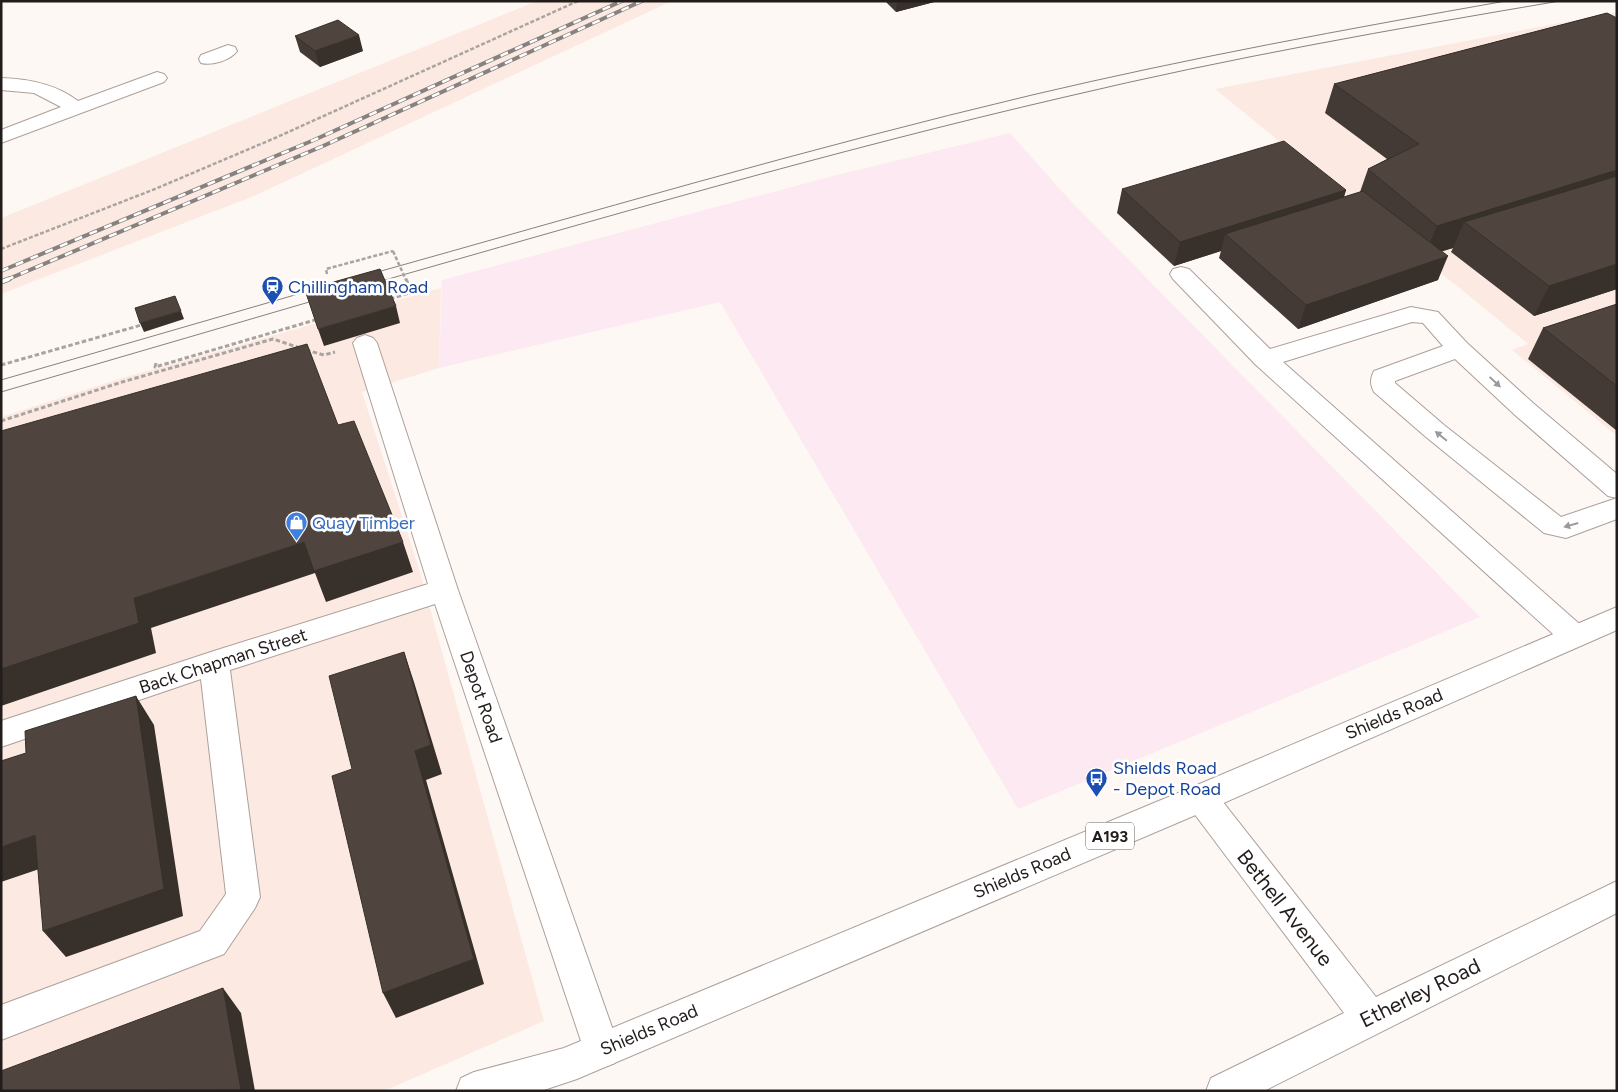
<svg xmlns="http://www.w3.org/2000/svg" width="1618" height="1092" font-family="Figtree,sans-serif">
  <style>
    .commercial { fill: #fde9f1 }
    .built { fill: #fceae2 }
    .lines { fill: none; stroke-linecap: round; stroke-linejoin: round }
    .minor-casing { stroke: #ad9f99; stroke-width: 2 }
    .major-casing { stroke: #ad9f99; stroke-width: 2 }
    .path-far1 { stroke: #a9a4a1; stroke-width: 2.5; stroke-dasharray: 4 2; stroke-linecap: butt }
    .path { stroke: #a9a4a1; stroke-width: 3; stroke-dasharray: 4.5 2.5; stroke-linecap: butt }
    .minor { fill: #fff; fill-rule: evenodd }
    .major { fill: #fff; fill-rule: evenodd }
    .tram { stroke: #87817f; stroke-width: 1 }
    .rail-far1-casing { stroke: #87817f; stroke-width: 4 }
    .rail-casing { stroke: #87817f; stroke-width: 5.5 }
    .rail-far1 { stroke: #fff; stroke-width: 2.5; stroke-dasharray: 8; stroke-linecap: butt }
    .rail { stroke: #fff; stroke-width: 4; stroke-dasharray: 11; stroke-linecap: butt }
    .path-bridge-far1 { stroke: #a9a4a1; stroke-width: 2.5; stroke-dasharray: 4 2; stroke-linecap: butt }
    .path-bridge { stroke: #a9a4a1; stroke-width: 3; stroke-dasharray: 4.5 2.5; stroke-linecap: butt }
    .wall { fill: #443a35 }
    .shaded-wall { fill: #37302b }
    .building { fill: #4f443e; stroke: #37302b }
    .oneway { fill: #9c9998 }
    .labels { text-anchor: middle; stroke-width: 5; stroke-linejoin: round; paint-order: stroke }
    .shield { fill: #fff; stroke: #64615f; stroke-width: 1 }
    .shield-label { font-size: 16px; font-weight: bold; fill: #221d1b }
    .transit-label { font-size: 18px; fill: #164399; stroke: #fff; text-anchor: start }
    .shop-label { font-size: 18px; fill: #366cbe; stroke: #fff; text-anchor: start }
    .street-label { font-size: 18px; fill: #221d1b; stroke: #fff }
    .near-street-label { font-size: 21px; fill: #221d1b; stroke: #fff }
  </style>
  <rect width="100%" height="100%" fill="#fef8f5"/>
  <!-- commercial -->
  <path class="commercial" d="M1010 133 1065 195 1480 617 1018 809 720 302 439 368 442 280 833 176Z"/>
  <!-- built -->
  <path class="built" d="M537 1H672L254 196 1 294V218Z
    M1617 12V436L1512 350 1528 344 1215 89Z
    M441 288 439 368 362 392 420 572 544 1021 384 1091H1V417L122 378Z"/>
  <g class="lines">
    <defs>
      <path id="minor" d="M228 45 235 47 237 51C231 60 212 66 201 63L199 59 201 55Z
        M157 72 164 74 167 78 164 82 1 143V130L61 107 34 93 1 90V78C29 79 56 84 78 101Z
        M1181 267 1189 269 1270 349 1411 307 1438 312 1467 343 1533 403 1617 474V519L1566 538 1544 533 1426 437 1374 392C1370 384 1370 379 1374 371L1443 346 1423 323 1412 322 1283 362 1584 628 1589 636 1584 644 1574 647 1564 644 1256 365 1173 279 1170 274 1173 269ZM1455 359 1515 415 1608 496 1617 498 1561 517 1444 425 1395 383V381Z
        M365 335 373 338 377 343 458 590 620 1050 615 1063 602 1068 589 1063 584 1050 435 604 230 670 260 897 255 908 224 954 1 1040V1005L200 931 226 894 201 679 1 747V721L214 651 428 584 353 343 357 338Z
        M1201 784 1212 788 1376 997 1617 881V913L1264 1091H1206L1211 1078 1344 1013 1190 808 1185 798 1190 788Z"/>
      <path id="major" d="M1617 607V630L1212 808 577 1079 541 1091H456L461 1078 474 1072 564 1048 1190 788Z"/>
    </defs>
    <!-- minor casing -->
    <use href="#minor" class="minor-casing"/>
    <!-- major casing -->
    <use href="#major" class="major-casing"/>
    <!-- path-far1 -->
    <path class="path-far1" d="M1 249 155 189 275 138 578 1
      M327 274 326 269 393 251"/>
    <!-- path -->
    <path class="path" d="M390 299 412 292
      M306 350 324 355 335 352
      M156 363 155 367 315 320
      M1 365 145 324
      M1 421 122 382 273 339 300 348"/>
    <!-- minor -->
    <use href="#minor" class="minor"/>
    <!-- major -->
    <use href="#major" class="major"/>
    <!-- tram -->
    <path class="tram" d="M367 275C588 213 809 148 1032 95 1189 58 1347 29 1506 1
      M371 284C602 218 832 151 1065 97 1229 58 1394 29 1560 1
      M1 380 319 288
      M1 392 323 298"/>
    <defs>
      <path id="rail-far1" d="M1 271 314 140 622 1
        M6 280 323 146 642 1"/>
      <path id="rail" d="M1 282 9 279"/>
    </defs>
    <!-- rail-far1 casing -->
    <use href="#rail-far1" class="rail-far1-casing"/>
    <!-- rail casing -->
    <use href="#rail" class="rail-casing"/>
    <!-- rail-far1 -->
    <use href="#rail-far1" class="rail-far1"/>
    <!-- rail -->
    <use href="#rail" class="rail"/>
    <!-- path-bridge-far1 -->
    <path class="path-bridge-far1" d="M393 251 406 280"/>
    <!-- path-bridge -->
    <path class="path-bridge" d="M406 279 412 292"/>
  </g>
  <!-- wall -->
  <path class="wall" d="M886 1H938L896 12 886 2Z
    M1607 13 1617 289 1534 316 1451 252 1453 248 1442 251 1438 280 1298 329 1219 258 1221 251 1174 266 1117 213 1122 189 1346 190 1344 197 1360 192 1368 169 1387 159 1325 113 1334 84Z
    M295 36 363 51 320 67 300 52Z
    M1617 304V431L1528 359 1543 328Z"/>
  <!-- shaded-wall -->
  <path class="shaded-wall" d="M906 1H938L896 12 897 3Z
    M359 35 363 51 320 67 315 51Z
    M1617 170V196L1464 222 1453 248 1424 257 1437 226Z
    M1346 190 1338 214 1225 234 1221 251 1174 266 1180 242Z
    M1448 256 1438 280 1298 329 1306 305Z
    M1617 264V289L1534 316 1549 286Z
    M396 306 400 323 324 346 318 329Z
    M181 311 184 319 144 332 140 323Z
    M304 542H403L413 572 326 602 315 573 151 628 156 653 1 706V669L134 598Z
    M404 652 414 682 442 774 426 780 484 984 396 1018 383 993 415 751Z
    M136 696 154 725 183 916 66 957 43 931Z
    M35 835 57 863 1 882V847Z
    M223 988 241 1013 255 1091H239Z"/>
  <!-- building -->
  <path class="building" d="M894 1H906L897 3Z
    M1607 13 1617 18V170L1437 226 1368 169 1419 144 1334 84Z
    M338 20 359 35 315 51 295 36Z
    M1284 141 1346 190 1180 242 1122 189Z
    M1617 176V264L1549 286 1464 222Z
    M1363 191 1448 256 1306 305 1225 234Z
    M380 269 396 306 318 329 305 290Z
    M175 296 181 311 140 323 135 308Z
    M1617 304V386L1543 328Z
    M307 344 338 425 354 421 403 542 314 571 304 542 134 598 139 623 1 669V431Z
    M404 652 431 745 415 751 474 959 383 993 332 776 352 769 329 676Z
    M136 696 164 889 43 931 35 835 1 847V761L26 753 25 731Z
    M223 988 241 1090 1 1091V1071Z"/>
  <!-- one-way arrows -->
  <defs><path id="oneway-solid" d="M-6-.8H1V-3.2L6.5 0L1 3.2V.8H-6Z" transform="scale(1.25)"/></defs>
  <g class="oneway">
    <use href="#oneway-solid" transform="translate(1495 382) rotate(43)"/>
    <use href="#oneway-solid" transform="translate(1441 436) rotate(-141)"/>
    <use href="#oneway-solid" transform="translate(1571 525) rotate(164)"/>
  </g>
  <!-- icons -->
  <defs>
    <symbol id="station-pin" viewBox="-11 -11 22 30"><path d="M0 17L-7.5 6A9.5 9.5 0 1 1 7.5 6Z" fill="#1a4fb4" stroke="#fff"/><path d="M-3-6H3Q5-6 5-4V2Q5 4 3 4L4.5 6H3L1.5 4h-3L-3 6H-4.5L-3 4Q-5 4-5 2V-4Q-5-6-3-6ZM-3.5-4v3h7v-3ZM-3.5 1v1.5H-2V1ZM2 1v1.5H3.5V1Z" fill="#fff"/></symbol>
    <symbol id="shop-pin" viewBox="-11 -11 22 30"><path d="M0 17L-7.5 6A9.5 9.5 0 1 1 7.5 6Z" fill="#3f7fe0" stroke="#fff"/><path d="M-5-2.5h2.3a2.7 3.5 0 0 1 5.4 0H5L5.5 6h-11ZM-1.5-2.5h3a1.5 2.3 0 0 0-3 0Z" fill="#fff"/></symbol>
    <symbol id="bus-pin" viewBox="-11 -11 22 30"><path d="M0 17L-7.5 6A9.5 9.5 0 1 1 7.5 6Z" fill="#1a4fb4" stroke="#fff"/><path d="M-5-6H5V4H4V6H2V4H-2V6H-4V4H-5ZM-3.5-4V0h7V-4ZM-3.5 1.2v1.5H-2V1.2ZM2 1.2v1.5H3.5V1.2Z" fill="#fff"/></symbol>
  </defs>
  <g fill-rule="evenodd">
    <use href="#station-pin" x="260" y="274" width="25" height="34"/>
    <use href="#shop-pin" x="284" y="510" width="25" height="34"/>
    <use href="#bus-pin" x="1084" y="766" width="25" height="34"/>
  </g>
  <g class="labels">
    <!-- shield labels -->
    <rect class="shield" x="1086" y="822.5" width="48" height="27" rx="4"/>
    <g class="shield-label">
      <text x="1110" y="842">A193</text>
    </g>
    <!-- transit labels -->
    <g class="transit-label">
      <text x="288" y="293">Chillingham Road</text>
      <text x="1113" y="774">Shields Road<tspan x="1113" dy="21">- Depot Road</tspan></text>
    </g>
    <!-- shop labels -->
    <g class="shop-label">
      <text x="312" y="529">Quay Timber</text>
    </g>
    <!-- street labels -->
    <g class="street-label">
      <text transform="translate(223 661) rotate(-18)" y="6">Back Chapman Street</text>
      <text transform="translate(481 697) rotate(71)" y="6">Depot Road</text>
      <text transform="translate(1394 714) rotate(-23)" y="6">Shields Road</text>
      <text transform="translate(1022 873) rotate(-23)" y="6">Shields Road</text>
      <text transform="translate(649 1030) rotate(-23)" y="6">Shields Road</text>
    </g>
    <!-- near-street labels -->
    <g class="near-street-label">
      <text transform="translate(1285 908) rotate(52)" y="7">Bethell Avenue</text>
      <text transform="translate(1420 993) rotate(-26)" y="7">Etherley Road</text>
    </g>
  </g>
  <!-- border -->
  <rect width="1618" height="1092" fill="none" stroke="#221d1b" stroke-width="5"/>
</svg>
